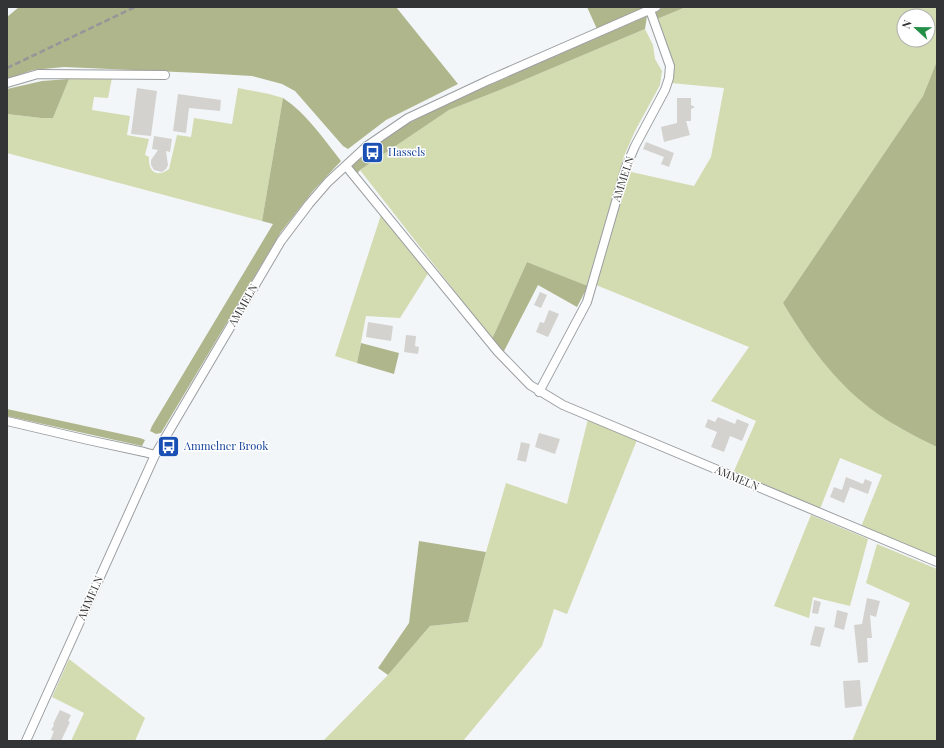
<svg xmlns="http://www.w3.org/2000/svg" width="944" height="748" font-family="'Playfair Display',serif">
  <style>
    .green { fill: #d3dbb0; fill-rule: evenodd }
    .forest { fill: #afb68b }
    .building { fill: #d4d2ce }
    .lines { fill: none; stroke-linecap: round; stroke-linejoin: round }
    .minor-casing { stroke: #9b9ea1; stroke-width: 10 }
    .minor { stroke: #fff; stroke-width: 8 }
    .rail { stroke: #949698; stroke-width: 2.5; stroke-dasharray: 6 3; stroke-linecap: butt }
    .labels { text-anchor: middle; stroke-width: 3; stroke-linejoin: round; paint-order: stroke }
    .transit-label { font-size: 11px; fill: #164399; stroke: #fff; text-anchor: start }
    .street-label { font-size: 11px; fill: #333435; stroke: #fff }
  </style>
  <rect width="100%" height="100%" fill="#f2f6f9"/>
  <!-- green -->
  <path class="green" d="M686 7H937V61L923 96 783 303 799 329 820 358 847 387 896 426 937 447V558L861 527 882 475 840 458 820 509 734 471 756 421 711 401 749 347 596 285 627 171 694 186 711 157 724 88 671 83 657 19ZM904 16H928V40H904Z
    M645 29 653 45 655 59 662 71 660 85 635 131 624 156 588 286 527 262 492 339 360 170 449 110 500 90Z
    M112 78 108 98 94 97 92 110 130 116 127 135 149 139 145 155 149 157C148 172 157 178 169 169L177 135 191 137 194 118 232 124 238 88 269 94 283 98 262 221 7 153V114L41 118H53L69 79Z
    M381 215 429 272 400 318 366 316 357 363 335 356Z
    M588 419 637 440 567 614 554 609 542 646 463 741H323L388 675 430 626 468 622 486 552 506 483 567 504Z
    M811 515 868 539 850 606 813 597 809 618 774 606Z
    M877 544 937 569V741H852L910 603 866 583Z
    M69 659 145 718 135 741H71L84 713 52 697Z"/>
  <!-- forest -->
  <path class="forest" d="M19 7H396L458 84 386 120 348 149 343 146 295 91 282 84 252 76 200 73 64 67 33 70 7 79V17Z
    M587 7H645L597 29Z
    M664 7H686L657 19 655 11Z
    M647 16 645 29 500 90 449 110 360 170 357 174 351 166 374 145 407 124 446 104Z
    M937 61V447C914 436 891 424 871 409 834 381 806 342 783 303L923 96Z
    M69 79 53 118H41L7 114V89L42 81Z
    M283 98C307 114 323 138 341 161L313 191 281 232 161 433 156 434 150 431 152 426 273 224 262 221Z
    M527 262 588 286 577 307 538 285 503 353 492 339Z
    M361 343 399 353 394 374 357 363Z
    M7 409 140 438 145 440 142 446 7 416Z
    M419 541 486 552 468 622 430 626 388 675 378 668 409 623Z"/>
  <!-- building -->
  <path class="building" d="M137 88 157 91 151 136 131 134Z
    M178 94 221 100 220 111 189 108 186 133 173 131Z
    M677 98H691V105L695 107 691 109V121H686L690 135 664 142 661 127 677 123Z
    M154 136 172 139 170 152 166 151 168 165 166 169 162 172 154 170 151 165V160L158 150 152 149Z
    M646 142 674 153 669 167 661 164 664 157 643 149Z
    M540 292 547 295 541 308 534 305Z
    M549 310 559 314 548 337 536 332 540 322 544 323Z
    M368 322 393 326 391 341 366 337Z
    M406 335 416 336 415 346 419 347 418 354 404 352Z
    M718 417 735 424 737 419 749 424 742 441 730 436 724 452 711 447 717 432 705 427 708 419 715 422Z
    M539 433 560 439 555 454 535 447Z
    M521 442 530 444 526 462 517 460Z
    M846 477 863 484 865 479 872 482 868 494 850 487 844 503 830 497 834 487 842 490Z
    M867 598 880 601 876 617 870 615 872 638H867L868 662 858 663 854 625 862 624Z
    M814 600 821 602 818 614 812 613Z
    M837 610 848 613 844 630 834 627Z
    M815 626 825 628 820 647 810 645Z
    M860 680 862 706 845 708 843 681Z
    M60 710 71 715 68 721 70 722 61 741H50L54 731 51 730 54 725 53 724Z"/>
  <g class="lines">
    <defs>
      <path id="minor" d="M7 83 38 74 165 75
        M346 166 498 352 530 385 563 405 937 562
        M539 392 587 302 626 167 635 146 665 90 669 78 670 66 650 10
        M7 421 88 440 144 452 155 455
        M26 741 155 455 281 241 309 204 328 182 367 146 408 118 489 80 656 7"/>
    </defs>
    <!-- minor casing -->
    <use href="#minor" class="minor-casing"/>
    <!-- minor -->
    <use href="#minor" class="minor"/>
    <!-- rail -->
    <path class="rail" d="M7 68 135 7"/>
  </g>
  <!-- icons -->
  <defs>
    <symbol id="bus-square" viewBox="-11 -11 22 22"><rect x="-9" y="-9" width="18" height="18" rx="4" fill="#1a4fb4" stroke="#fff"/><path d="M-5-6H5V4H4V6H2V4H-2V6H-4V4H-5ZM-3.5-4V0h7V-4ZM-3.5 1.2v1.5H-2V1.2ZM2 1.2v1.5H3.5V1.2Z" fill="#fff"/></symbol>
  </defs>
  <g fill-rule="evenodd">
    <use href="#bus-square" x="360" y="140" width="25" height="25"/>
    <use href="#bus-square" x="156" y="434" width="25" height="25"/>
  </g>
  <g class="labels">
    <!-- transit labels -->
    <g class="transit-label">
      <text x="388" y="156">Hassels</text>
      <text x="184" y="450">Ammelner Brook</text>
    </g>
    <!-- street labels -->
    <g class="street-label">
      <text transform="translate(623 179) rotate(-72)" y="4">AMMELN</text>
      <text transform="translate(243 305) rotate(-60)" y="4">AMMELN</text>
      <text transform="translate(737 478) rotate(23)" y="4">AMMELN</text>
      <text transform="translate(90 598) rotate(-66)" y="4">AMMELN</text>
    </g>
  </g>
  <!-- border -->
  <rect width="944" height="748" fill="none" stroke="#333435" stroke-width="16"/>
  <!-- north arrow -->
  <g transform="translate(916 28) rotate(292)"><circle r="19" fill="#ffffff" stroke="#adaeae"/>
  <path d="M0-3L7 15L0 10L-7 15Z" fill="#248f47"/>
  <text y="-6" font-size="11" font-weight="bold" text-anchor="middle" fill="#333435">N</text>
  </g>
</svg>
